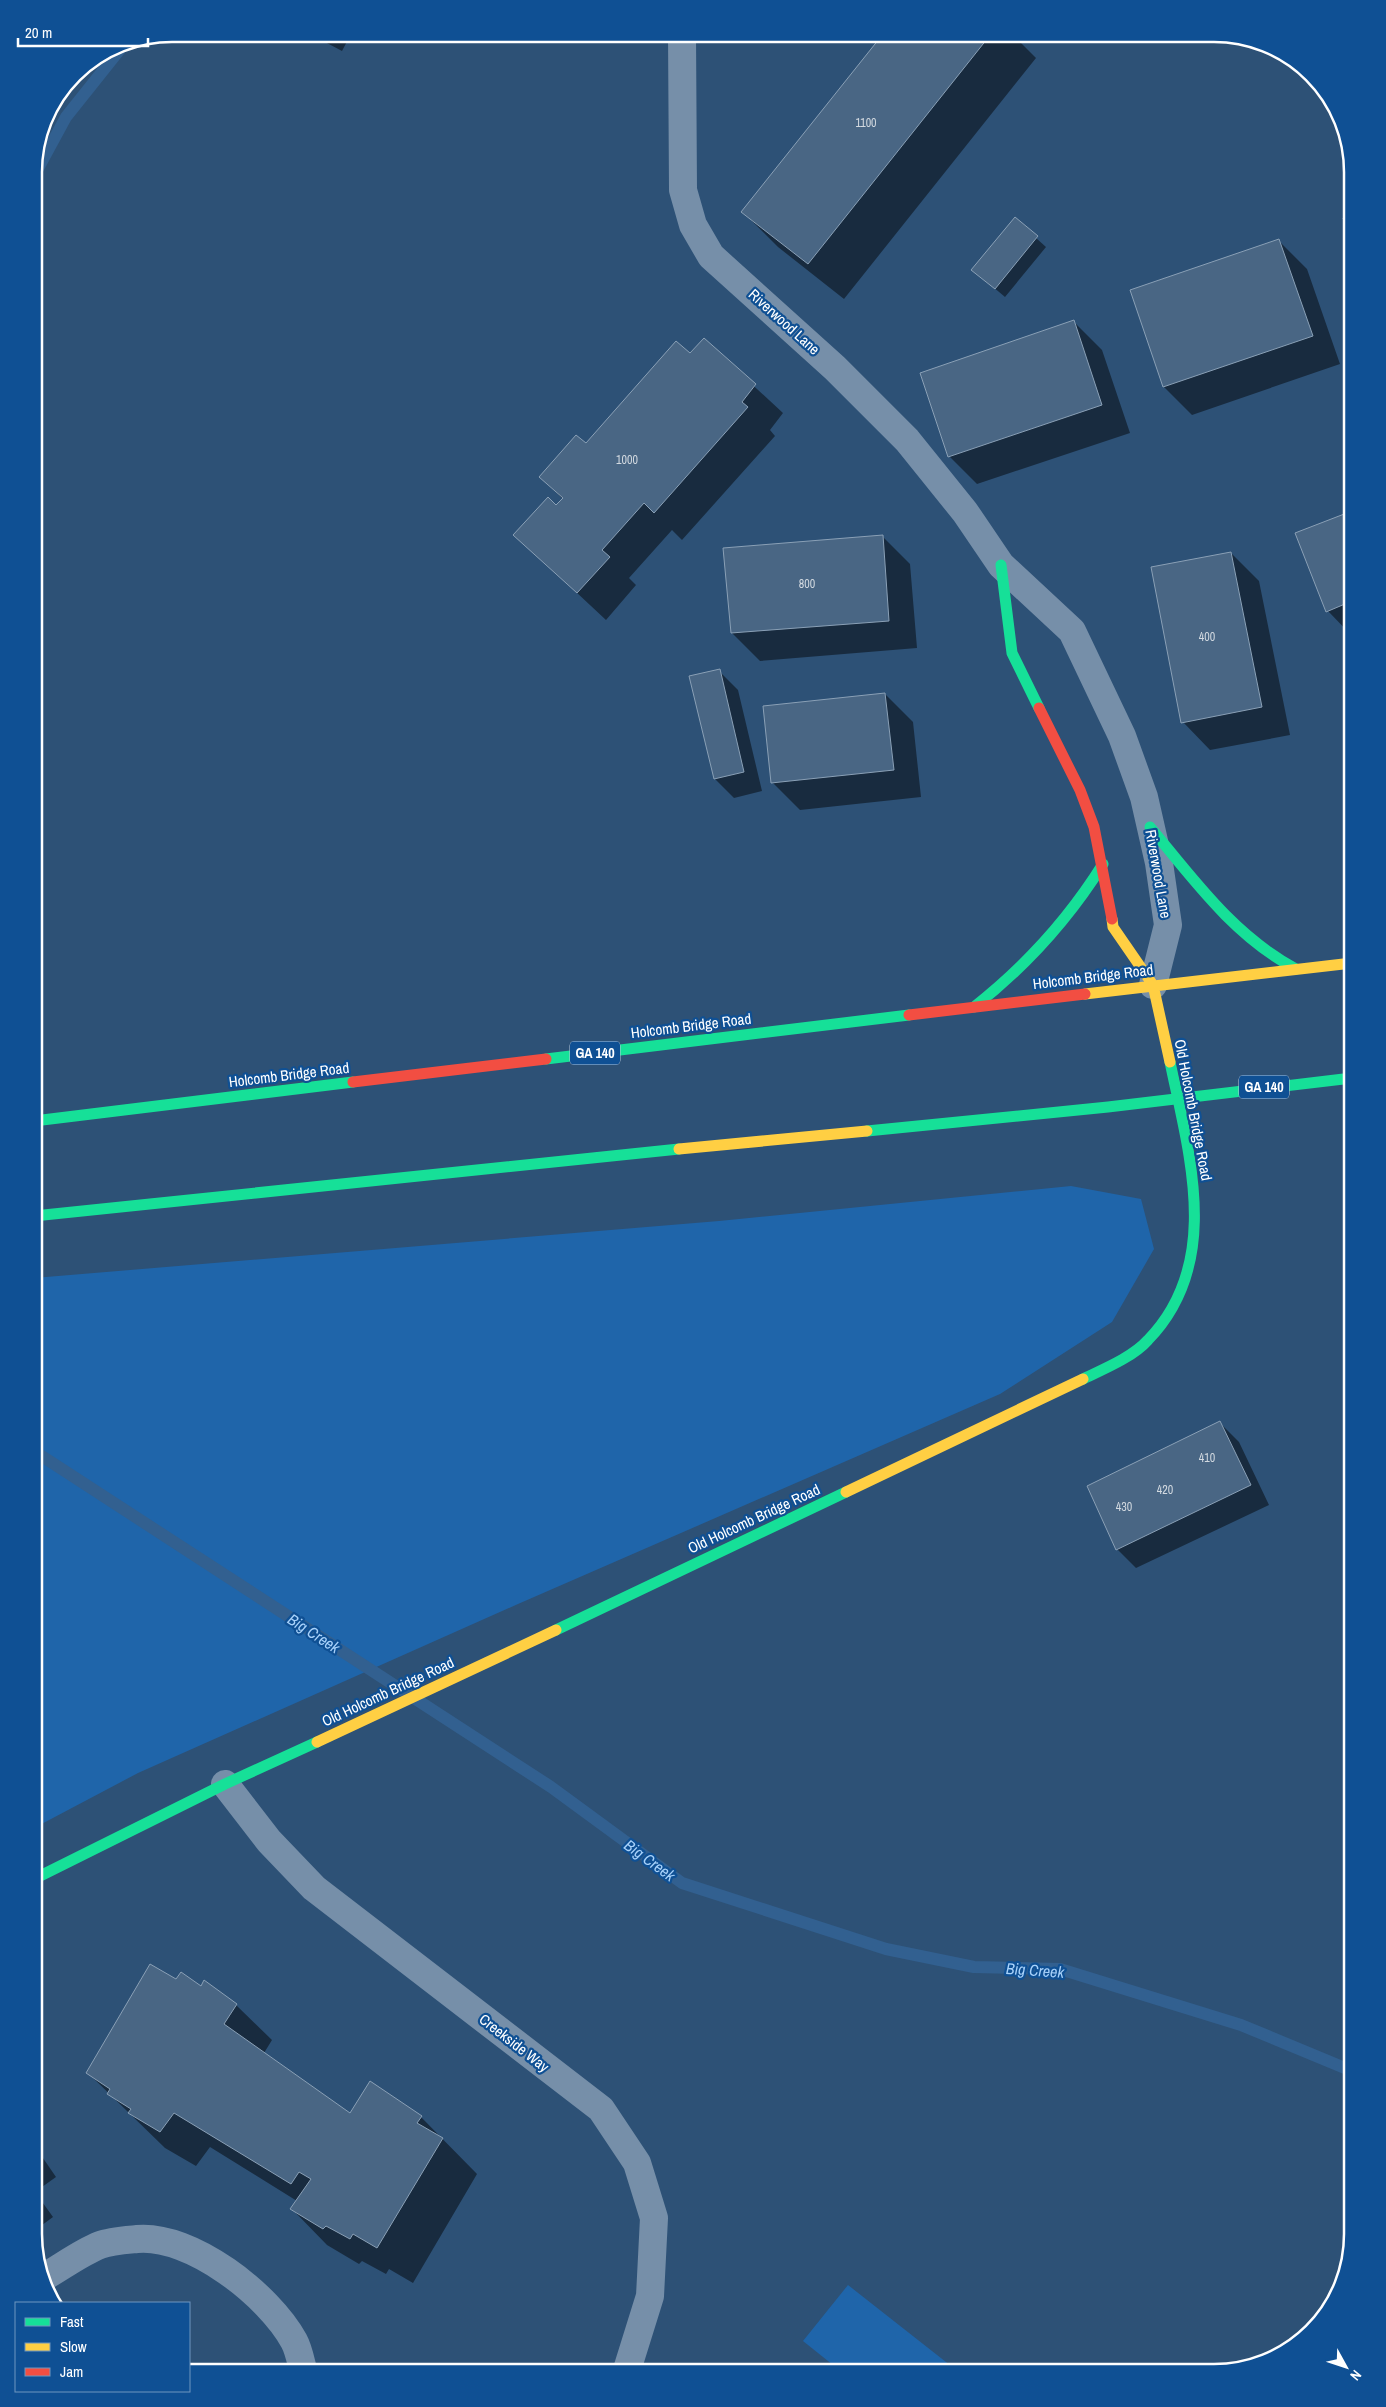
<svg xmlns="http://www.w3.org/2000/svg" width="1386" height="2407" font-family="'Archivo Narrow',sans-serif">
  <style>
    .green { fill: #1f65aa }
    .shadow { fill: #0007 }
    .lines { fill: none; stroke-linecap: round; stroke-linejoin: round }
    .stream { stroke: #326090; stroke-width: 12 }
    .building { fill: #496684; stroke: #8aa0b6 }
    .street { stroke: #768fa9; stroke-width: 28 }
    .fast { stroke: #16e098; stroke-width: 11 }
    .slow { stroke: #ffcf43; stroke-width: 11 }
    .jam { stroke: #f24e42; stroke-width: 11 }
    .labels { text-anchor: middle; stroke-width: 4.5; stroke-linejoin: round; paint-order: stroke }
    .number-label { font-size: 12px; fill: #d2d9e0 }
    .shield { fill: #0f5094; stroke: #b7cadf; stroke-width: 1 }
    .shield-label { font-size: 14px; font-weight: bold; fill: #fff }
    .street-label { font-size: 15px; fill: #fff; stroke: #0f5094 }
    .water-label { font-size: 16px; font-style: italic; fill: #a8d2fb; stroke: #0f5094 }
    .rim { fill: none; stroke: #fff; stroke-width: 2.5 }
  </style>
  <rect width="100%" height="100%" fill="#2d5176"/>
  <!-- green -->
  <path class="green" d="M1071 1186 1141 1199 1154 1249 1112 1322 1000 1394 518 1604 138 1773 34 1828V1278L719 1221Z
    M848 2285 960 2373H843L803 2341Z"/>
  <!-- shadow -->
  <path class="shadow" d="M310 34H351L342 51Z
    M885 34H1012L1036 58 844 299 778 247 743 212Z
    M1015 219 1046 247 1005 297 973 270Z
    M1279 241 1307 269 1340 364 1192 415 1164 387 1132 290Z
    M1074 322 1102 350 1130 433 977 484 949 456Z
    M704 340 783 413 770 430 775 436 682 540 672 530 629 578 636 585 606 620 515 535 556 507 563 499 540 477 586 445Z
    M1352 512V636L1328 611 1297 534Z
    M882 536 910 564 917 648 760 661 732 633Z
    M1231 553 1259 581 1290 735 1210 750 1183 722Z
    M719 671 738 690 762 791 734 798 715 779Z
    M885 694 913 722 921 797 800 810 772 782Z
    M1220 1423 1239 1442 1269 1505 1136 1568 1117 1549Z
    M176 1981 201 1988 236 2005 272 2040 264 2053 350 2115 421 2117 477 2174 413 2283 389 2269 386 2274 362 2261 359 2264 327 2245 292 2209 297 2201 210 2147 196 2166 165 2148 88 2073Z
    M34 2145 56 2177 35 2192 53 2217 34 2231Z"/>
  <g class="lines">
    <!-- stream -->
    <path class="stream" d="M34 176 66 117 125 43
      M34 1451 551 1787 682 1883 886 1949 974 1967 1060 1969 1241 2025 1352 2071"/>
  </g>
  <!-- building -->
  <path class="building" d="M883 34H991L808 264 741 212Z
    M1352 215V243L1343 218Z
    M1015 217 1038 236 995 289 971 270Z
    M1279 239 1313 336 1163 387 1130 290Z
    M1074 320 1102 405 948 457 920 373Z
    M704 338 756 384 742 402 748 407 654 513 644 503 602 550 610 557 577 593 513 535 548 497 556 505 563 498 539 477 576 435 586 443 676 341 690 353Z
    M1352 511V601L1326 612 1295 533Z
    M883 535 889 621 731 633 723 548Z
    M1231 552 1262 707 1181 723 1151 567Z
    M720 669 744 772 714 779 689 676Z
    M885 693 894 770 771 783 763 706Z
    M1220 1421 1251 1485 1116 1550 1087 1486Z
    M150 1964 176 1979 181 1972 201 1986 204 1980 237 2004 224 2024 350 2113 370 2081 422 2116 417 2123 443 2138 377 2248 353 2234 350 2239 326 2226 323 2229 290 2209 311 2179 299 2172 291 2184 174 2113 160 2132 128 2113 131 2109 107 2094 110 2089 86 2073Z"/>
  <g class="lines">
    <!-- street -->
    <path class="street" d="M682 34 683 190 693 225 711 256 835 368 907 440 965 512 1001 565 1072 631 1122 736 1144 797 1159 863 1168 925 1153 985
      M225 1784 269 1841 314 1888 601 2109 637 2163 654 2218 650 2296 626 2373
      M44 2277C62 2267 80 2253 100 2245 110 2241 126 2240 137 2239 191 2234 269 2295 294 2341 299 2350 301 2363 304 2373"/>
    <!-- fast -->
    <path class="fast" d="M1001 565 1012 653 1039 708
      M1150 827C1194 880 1234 936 1296 969
      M974 1007C1026 966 1068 920 1103 864
      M546 1059 909 1015
      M34 1121 353 1082
      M867 1131 1108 1107 1352 1078
      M34 1216 679 1149
      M1083 1379C1104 1369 1133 1357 1148 1340 1223 1263 1189 1154 1170 1062
      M556 1630 846 1492
      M34 1879 225 1784 317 1742"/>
    <!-- slow -->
    <path class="slow" d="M1112 919 1113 927 1153 985 1170 1062
      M1085 994 1352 963
      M679 1149 867 1131
      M846 1492 1083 1379
      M317 1742 556 1630"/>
    <!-- jam -->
    <path class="jam" d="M1039 708 1080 790 1094 827 1112 919
      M909 1015 1085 994
      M353 1082 546 1059"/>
  </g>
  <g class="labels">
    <!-- number labels -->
    <g class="number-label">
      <text x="866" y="127">1100</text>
      <text x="627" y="464">1000</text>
      <text x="807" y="588">800</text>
      <text x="1207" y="641">400</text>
      <text x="1207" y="1462">410</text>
      <text x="1165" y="1494">420</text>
      <text x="1124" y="1511">430</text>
    </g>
    <!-- shield labels -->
    <g class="shield">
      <rect x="570" y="1041.5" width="50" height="23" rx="4"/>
      <rect x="1239" y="1075.5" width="50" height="23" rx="4"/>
    </g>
    <g class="shield-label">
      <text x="595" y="1058">GA 140</text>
      <text x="1264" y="1092">GA 140</text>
    </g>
    <!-- street labels -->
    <g class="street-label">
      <text transform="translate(784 322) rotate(42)" y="5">Riverwood Lane</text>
      <text transform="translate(1158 874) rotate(80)" y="5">Riverwood Lane</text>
      <text transform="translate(1093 977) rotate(-7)" y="5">Holcomb Bridge Road</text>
      <text transform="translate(691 1026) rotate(-7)" y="5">Holcomb Bridge Road</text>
      <text transform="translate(289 1075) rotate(-7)" y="5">Holcomb Bridge Road</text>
      <text transform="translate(1193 1110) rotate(79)" y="5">Old Holcomb Bridge Road</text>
      <text transform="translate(754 1519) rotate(-25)" y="5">Old Holcomb Bridge Road</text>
      <text transform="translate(388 1692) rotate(-25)" y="5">Old Holcomb Bridge Road</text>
      <text transform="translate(514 2043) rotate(38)" y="5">Creekside Way</text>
    </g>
    <!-- water labels -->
    <g class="water-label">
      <text transform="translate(314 1633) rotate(33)" y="6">Big Creek</text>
      <text transform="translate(650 1860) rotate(36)" y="6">Big Creek</text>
      <text transform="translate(1035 1970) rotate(4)" y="6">Big Creek</text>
    </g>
  </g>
  <!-- crop -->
  <path d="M0 0H1386V2407H0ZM172 42H1214A130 130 0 0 1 1344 172V2234A130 130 0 0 1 1214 2364H172A130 130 0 0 1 42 2234V172A130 130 0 0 1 172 42Z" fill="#0f5094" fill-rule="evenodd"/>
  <path class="rim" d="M172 42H1214A130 130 0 0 1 1344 172V2234A130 130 0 0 1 1214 2364H172A130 130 0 0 1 42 2234V172A130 130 0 0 1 172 42Z"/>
  <!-- legend -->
  <rect x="15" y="2302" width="175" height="90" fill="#0f5094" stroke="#6f96bf"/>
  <rect x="25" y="2318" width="25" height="8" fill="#16e098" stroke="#6f96bf"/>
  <text x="60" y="2327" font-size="15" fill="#ffffff">Fast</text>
  <rect x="25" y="2343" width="25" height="8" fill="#ffcf43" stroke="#6f96bf"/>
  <text x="60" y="2352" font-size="15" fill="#ffffff">Slow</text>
  <rect x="25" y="2368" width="25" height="8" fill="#f24e42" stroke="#6f96bf"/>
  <text x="60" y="2377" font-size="15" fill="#ffffff">Jam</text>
  <!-- north arrow -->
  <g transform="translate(1346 2367) rotate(130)" stroke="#0f5094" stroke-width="4" paint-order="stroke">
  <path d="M0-4L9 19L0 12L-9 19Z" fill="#ffffff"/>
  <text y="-8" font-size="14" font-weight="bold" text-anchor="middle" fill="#ffffff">N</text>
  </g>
  <!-- scale -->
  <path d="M18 38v8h130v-8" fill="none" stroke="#ffffff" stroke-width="2.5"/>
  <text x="25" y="38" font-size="15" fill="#ffffff" stroke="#0f5094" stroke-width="4" paint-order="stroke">20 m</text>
</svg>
